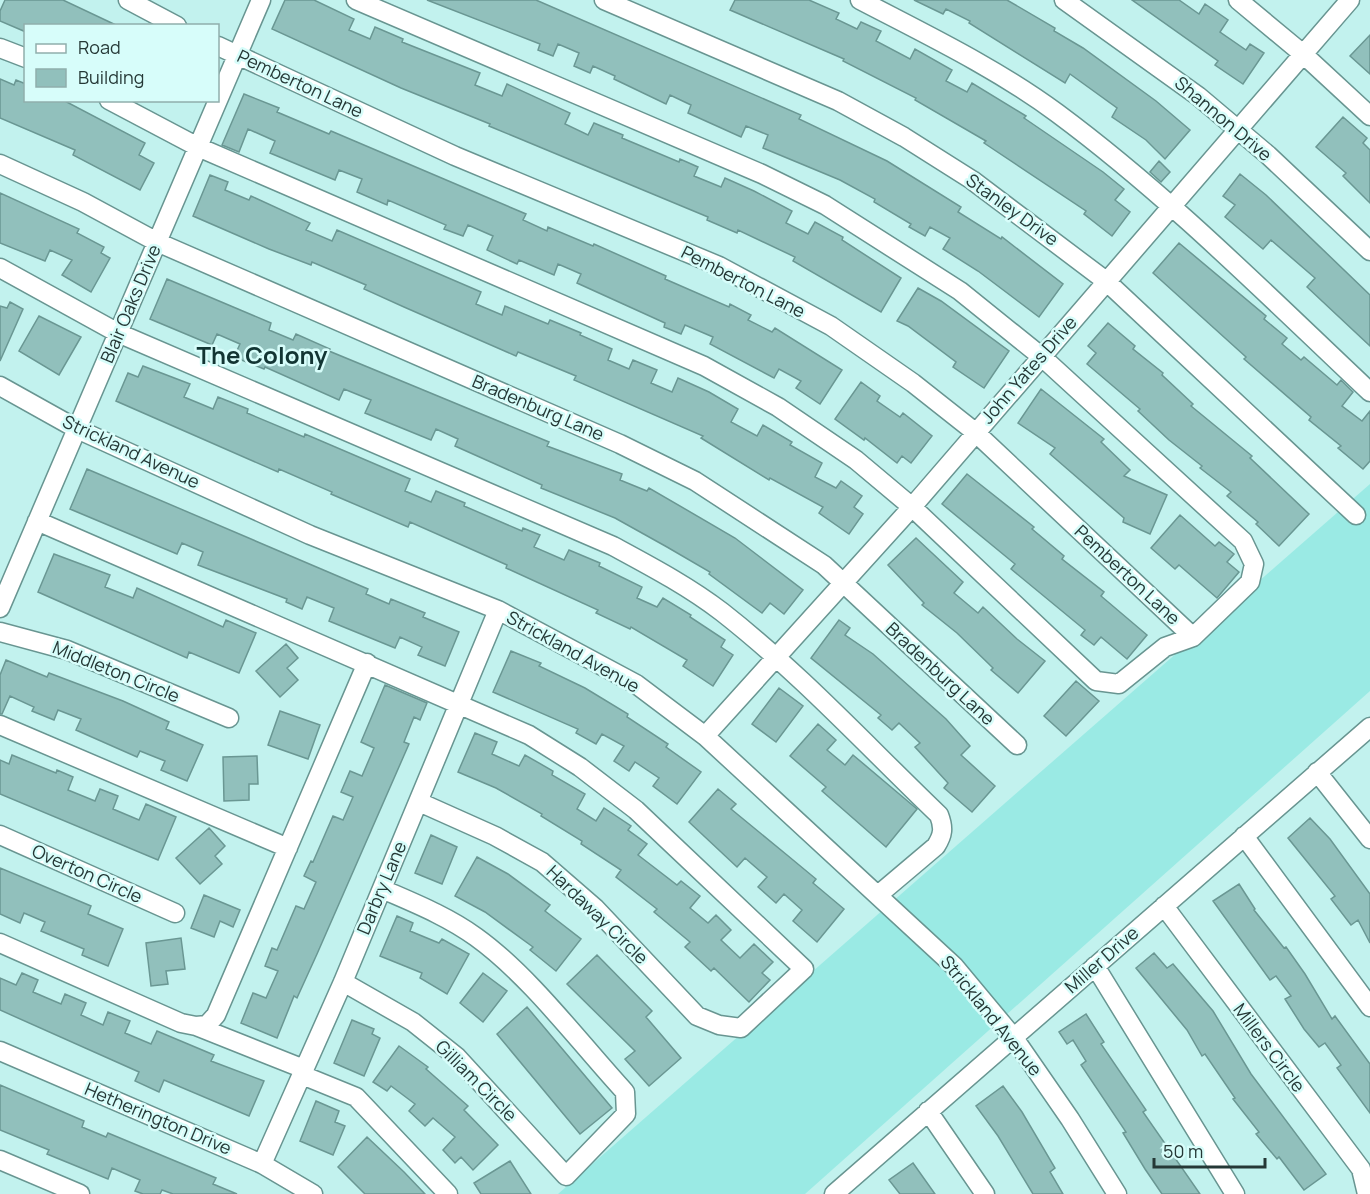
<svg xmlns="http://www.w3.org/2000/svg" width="1370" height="1194" font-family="Manrope,sans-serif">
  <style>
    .grass { fill: #9aeae4 }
    .building { fill: #91c0bc; stroke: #6a9793; stroke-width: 1.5 }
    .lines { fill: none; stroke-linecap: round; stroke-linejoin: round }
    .minor-casing { stroke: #689591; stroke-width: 21 }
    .minor { stroke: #fff; stroke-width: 18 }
    .labels { text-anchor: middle; stroke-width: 5; stroke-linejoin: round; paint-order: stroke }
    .street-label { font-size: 18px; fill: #253836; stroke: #d7fdfa }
    .district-label { font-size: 24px; font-weight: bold; fill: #123533; stroke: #d7fdfa }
  </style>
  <rect width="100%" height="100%" fill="#c2f2ee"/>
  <!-- grass -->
  <path class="grass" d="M1370 484V691L805 1194H558Z"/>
  <!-- building -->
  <path class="building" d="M5 0H63L118 26H26V32L0 21V11Z
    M285 0H314L354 19 349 30 370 39 375 27 403 39 402 42 480 73 475 85 502 96 507 84 570 113 565 124 588 135 594 123 623 135 622 138 679 162 680 159 698 167 694 176 721 187 725 178 754 191 792 211 786 223 808 234 815 222 843 237 842 240 901 278 881 312 793 261 795 257 738 230 737 233 707 220 708 217 489 126 490 124 401 88 272 29Z
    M427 0H536L801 115 799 119 887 161 961 207 958 212 1001 239 1002 237 1063 284 1039 317 978 271 943 249 950 238 930 227 925 236 909 227 911 224 874 202 875 199 840 180 763 148 768 135 746 126 741 137 688 113 691 105 670 95 666 104 614 79 615 76 593 66 590 73 574 66 579 53 558 44 553 56 538 50 540 44Z
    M735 0H809L839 13 836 19 857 29 861 22 881 31 876 41 910 59 915 49 952 70 946 81 967 92 972 83 1026 116 1024 118 1103 172 1124 189 1115 200 1130 212 1112 236 1084 214 1086 211 984 143 986 141 915 100 916 98 843 61 844 59 730 10Z
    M914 0H1007L1055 28 1054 31 1083 48 1156 101 1190 130 1165 159 1146 140 1112 117 1117 108 1070 74 1065 83 969 23 970 21 946 9 943 14Z
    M1132 0H1179L1199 14 1205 4 1228 20 1220 32 1246 50 1250 44 1264 53 1243 84 1215 65 1218 61Z
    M1370 35V74L1350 56Z
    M0 79 14 85 16 80 26 84V100H63L145 143 139 155 154 163 140 190 73 155 75 150 0 118Z
    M244 94 279 108 277 112 329 134 331 131 526 214 523 220 547 231 548 227 593 246 594 244 666 276 665 279 729 307 730 304 751 315 748 320 772 332 775 328 842 370 820 404 796 388 801 381 779 369 774 378 710 344 713 337 685 325 681 334 664 327 665 323 577 283 581 274 558 264 554 275 519 260 517 264 487 250 493 236 468 225 463 236 444 229 446 225 388 200 387 205 357 192 362 179 339 170 335 180 270 153 275 141 248 129 239 152 222 145Z
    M1343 117 1367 138 1363 143 1370 150V203L1343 176 1346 173 1316 147Z
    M1159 161 1170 172 1161 182 1150 172Z
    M1240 174 1266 195 1370 295V346L1307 287 1315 278 1271 240 1263 249 1225 217 1235 205 1223 196Z
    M210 175 228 182 225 190 249 200 251 196 310 223 306 230 332 241 337 230 481 292 476 304 502 315 505 306 548 324 550 320 581 333 580 335 612 349 608 360 629 369 633 360 657 370 651 383 672 392 678 378 709 392 738 409 731 422 757 436 763 425 792 442 790 445 822 463 815 477 836 488 841 481 862 496 854 507 863 514 849 534 819 513 823 507 770 478 769 480 701 438 703 436 574 380 576 376 518 352 516 356 404 307 364 289 366 285 312 262 311 265 269 249 193 216Z
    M0 193 79 229 77 233 104 247 101 253 110 258 91 292 62 275 72 260 50 250 45 261 0 243Z
    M1179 243 1266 316 1264 319 1287 338 1282 344 1301 360 1304 357 1337 385 1341 380 1353 392 1342 406 1362 421 1370 411V461L1363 469 1338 448 1341 446 1309 420 1311 417 1244 359 1246 357 1153 273Z
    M167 279 271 323 269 330 293 340 296 334 330 349 329 351 549 442 547 446 622 474 620 480 647 491 649 488 735 538 803 590 784 614 770 603 762 613 709 574 710 572 667 547 615 518 541 488 542 485 455 446 458 439 436 429 431 440 365 413 371 400 344 389 339 400 265 367 264 369 234 357 240 344 217 334 212 345 150 319Z
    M918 288 941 301 1009 351 984 388 953 367 956 362 908 326 897 321Z
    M10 302 23 309 0 361V306L7 308Z
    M39 316 81 337 59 375 19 351Z
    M1108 323 1135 346 1133 349 1163 373 1162 375 1193 404 1191 406 1252 456 1250 458 1309 514 1279 546 1256 524 1258 522 1227 496 1231 492 1200 468 1202 466 1169 440 1138 411 1140 409 1087 364 1096 353 1088 346Z
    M143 366 190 384 184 397 213 409 218 397 248 409 247 413 304 437 305 434 410 479 405 491 431 502 436 491 465 503 464 506 522 531 523 528 540 535 534 547 564 560 569 550 600 563 599 566 642 587 637 598 657 607 663 598 691 615 690 617 725 640 721 647 733 655 713 686 683 666 687 660 631 627 630 629 596 613 598 610 506 568 507 565 410 522 408 527 331 494 332 492 279 469 278 472 116 401 128 373 138 377Z
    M861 382 880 396 877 401 900 417 903 413 932 436 911 463 902 456 897 463 865 438 864 440 835 419Z
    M1041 389 1104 439 1101 442 1130 470 1124 476 1167 495 1150 534 1123 522 1124 518 1050 454 1055 448 1018 423Z
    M87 469 368 589 366 594 389 604 391 599 425 613 423 617 459 632 445 666 418 655 422 647 400 637 395 648 329 621 334 608 307 597 302 609 286 602 287 599 198 565 203 552 182 543 177 554 70 509Z
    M967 474 1034 527 1032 529 1064 556 1062 559 1104 592 1101 596 1147 635 1127 659 1101 637 1094 645 1081 635 1085 630 1011 569 1015 564 942 504Z
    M1180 515 1215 546 1219 542 1234 554 1227 562 1239 572 1217 598 1179 565 1175 569 1151 548Z
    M916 538 963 582 954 593 978 613 983 607 1017 639 1045 661 1018 693 991 670 993 668 957 633 922 605 924 603 888 565Z
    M54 554 110 575 105 587 133 598 137 588 223 627 226 620 256 633 239 673 189 652 187 658 38 592Z
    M839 620 850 628 845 635 873 654 946 719 970 746 961 755 995 786 972 812 944 788 948 783 915 747 920 743 899 723 892 730 878 718 881 715 811 658Z
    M286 644 298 658 287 668 298 680 280 697 256 671Z
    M511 651 541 663 539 666 585 688 628 714 627 717 668 744 666 747 701 772 677 804 653 786 659 778 635 762 629 771 614 761 624 746 602 734 596 744 576 733 578 729 493 692Z
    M6 660 47 677 49 673 123 701 169 722 166 729 203 745 187 781 161 770 165 761 140 751 137 757 76 730 81 719 58 710 54 720 32 711 34 707 10 696 2 714H0V675Z
    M1076 681 1099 701 1066 736 1044 716Z
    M385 685 427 703 420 720 414 717 404 742 409 744 317 954 297 998 294 996 277 1038 241 1023 253 993 266 998 278 971 265 966 272 948 277 950 296 906 304 909 316 882 304 876 311 861 313 862 333 816 343 820 353 797 341 792 350 771 362 776 374 748 361 742Z
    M779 688 803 706 776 742 752 724Z
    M280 711 320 725 308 759 268 745Z
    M818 724 836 740 827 750 845 765 853 755 917 809 886 847 822 791 826 787 790 756Z
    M475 733 497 742 492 754 519 766 525 755 553 771 552 775 585 794 577 809 596 821 604 808 631 826 628 830 647 844 638 855 677 885 681 881 700 896 690 908 708 923 716 915 731 930 721 940 740 958 754 944 773 962 762 973 770 980 749 1002 714 968 711 971 685 947 690 942 654 912 657 909 616 877 621 870 581 844 582 841 541 816 542 814 496 788 458 772Z
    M12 755 56 773 57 770 73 777 68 790 95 801 100 789 118 796 113 809 139 820 146 804 176 817 158 860 0 794V760L9 764Z
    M257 756 258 784H249V800L224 801 223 757Z
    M718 789 736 804 731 809 787 855 816 879 813 883 844 909 817 942 793 921 802 910 784 894 776 903 758 887 767 877 745 858 737 867 689 822Z
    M1310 818 1330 839 1370 894V943L1358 920 1351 925 1331 899 1335 896 1288 838Z
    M209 828 225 846 215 856 222 864 200 884 176 858Z
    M431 835 457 847 442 884 415 873Z
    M477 857 508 874 550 905 545 911 581 939 556 971 530 950 533 947 485 912 455 896Z
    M0 868 91 906 88 914 123 929 108 966 82 955 84 949 41 931 45 922 24 913 20 923 0 914Z
    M1239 884 1255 909 1254 910 1284 948 1286 947 1305 974 1332 1019 1335 1016 1370 1064V1113L1337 1068 1341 1065 1325 1043 1319 1047 1304 1029 1285 999 1291 996 1276 976 1270 980 1213 901Z
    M204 895 240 910 233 927 220 921 214 937 191 928Z
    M397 916 413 923 410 931 439 943 442 939 469 954 447 994 420 978 422 973 380 956Z
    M181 938 185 969 166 971 168 984 151 986 146 943Z
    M1154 953 1167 968 1173 964 1213 1011 1251 1074 1326 1174 1304 1190 1279 1157 1277 1159 1256 1134 1259 1132 1233 1099 1235 1098 1205 1054 1202 1056 1187 1030 1136 968Z
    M597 955 652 1011 646 1017 681 1058 649 1086 625 1059 635 1051 567 984Z
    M22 973 38 980 33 992 61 1004 65 994 86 1003 81 1015 103 1025 108 1012 130 1021 125 1033 151 1044 157 1031 214 1055 211 1061 264 1081 249 1116 164 1080 159 1092 135 1081 139 1072 0 1010V978L16 985Z
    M483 973 507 991 483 1022 460 1003Z
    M527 1007 612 1108 580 1134 497 1034Z
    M1086 1014 1104 1042 1101 1044 1146 1110 1143 1112 1200 1194H1162L1145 1169 1123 1133 1126 1132 1081 1065 1086 1061 1073 1040 1067 1044 1059 1032Z
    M352 1020 374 1029 372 1034 380 1038 364 1076 334 1063Z
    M399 1046 428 1067 426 1069 468 1106 464 1110 498 1145 473 1170 461 1157 455 1163 443 1150 455 1137 433 1118 425 1126 409 1111 415 1104 391 1086 387 1091 373 1082Z
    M0 1085 84 1121 82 1127 106 1137 108 1133 216 1178 213 1184 237 1194H173L162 1190 160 1194H143L135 1191 140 1180 112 1168 108 1179 47 1154 49 1150 0 1130Z
    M1003 1086 1022 1112 1055 1168 1050 1172 1063 1194H1033L998 1136 976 1106Z
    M316 1101 339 1111 335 1122 345 1126 333 1155 300 1141Z
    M367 1137 404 1172 425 1194H365L338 1167Z
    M510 1161 531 1194H481L474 1183Z
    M913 1163 935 1194H900L889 1180Z"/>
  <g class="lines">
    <defs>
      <path id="minor" d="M128 0 177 26
        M604 0 838 101 904 137 972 180 1106 281 1356 515
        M860 0C927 35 996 68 1057 113 1169 196 1268 296 1370 392
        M1064 0 1198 96 1268 155 1370 251
        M1238 0 1303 54 1370 116
        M218 46 455 156 719 266 831 326 913 383 975 432 1193 637
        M0 48 26 58
        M109 100 198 147 704 366 778 407 856 460 912 507 1096 681 1119 684 1165 647 1193 637 1250 582 1254 564 1243 541 1042 357 960 291 825 205 762 174 356 0
        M0 164 83 202 157 242 620 444 695 481 824 565 1017 745
        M0 268 118 333 613 546C650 566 688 586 722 612 800 673 868 747 939 815 944 828 943 835 936 846L878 895
        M0 386 77 429 310 535 498 610 636 684 705 736 954 966 1014 1038 1070 1119 1117 1194
        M37 521 529 735 580 767 636 810 804 969 741 1028 719 1025 697 1016 595 908 542 862 495 836 419 802
        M0 608 261 0
        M0 632 67 650 229 718
        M0 725 288 848
        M705 736 912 507 1350 0
        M1317 772 1370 839
        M0 835 175 913
        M1244 836 1370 1007
        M1164 906 1361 1169 1367 1194
        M0 943 181 1023 196 1026 207 1025 216 1015 367 663
        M1095 966 1235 1194
        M343 982 413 1022 457 1057 566 1176 626 1114 625 1092C580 1043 529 975 476 937 447 916 414 903 382 889
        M196 1026 304 1069
        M0 1051 262 1164 313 1194
        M302 1075 356 1097 448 1194
        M928 1111 985 1194
        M0 1160 80 1194
        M262 1164 343 982 498 610
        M834 1194 1370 727"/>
    </defs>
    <!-- minor casing -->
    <use href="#minor" class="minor-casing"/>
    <!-- minor -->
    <use href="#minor" class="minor"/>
  </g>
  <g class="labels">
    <!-- street labels -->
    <g class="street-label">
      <text transform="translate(300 84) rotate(25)" y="6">Pemberton Lane</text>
      <text transform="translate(1223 119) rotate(40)" y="6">Shannon Drive</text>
      <text transform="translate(1012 210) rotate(36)" y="6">Stanley Drive</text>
      <text transform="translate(743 282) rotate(27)" y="6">Pemberton Lane</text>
      <text transform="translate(131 304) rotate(-67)" y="6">Blair Oaks Drive</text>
      <text transform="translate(1029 370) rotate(-49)" y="6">John Yates Drive</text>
      <text transform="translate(538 408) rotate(23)" y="6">Bradenburg Lane</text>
      <text transform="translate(131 452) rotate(25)" y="6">Strickland Avenue</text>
      <text transform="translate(1127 575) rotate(43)" y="6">Pemberton Lane</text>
      <text transform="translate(573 652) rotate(29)" y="6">Strickland Avenue</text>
      <text transform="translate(116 672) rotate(22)" y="6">Middleton Circle</text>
      <text transform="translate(940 674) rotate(43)" y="6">Bradenburg Lane</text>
      <text transform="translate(87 874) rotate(24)" y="6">Overton Circle</text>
      <text transform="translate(382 888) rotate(-67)" y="6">Darbry Lane</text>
      <text transform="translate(597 915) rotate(44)" y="6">Hardaway Circle</text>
      <text transform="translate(1102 960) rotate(-41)" y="6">Miller Drive</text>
      <text transform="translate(991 1016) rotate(51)" y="6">Strickland Avenue</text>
      <text transform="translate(1269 1048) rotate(53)" y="6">Millers Circle</text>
      <text transform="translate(476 1081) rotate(45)" y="6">Gilliam Circle</text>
      <text transform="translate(158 1119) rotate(23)" y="6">Hetherington Drive</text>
    </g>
    <!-- district labels -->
    <g class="district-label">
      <text x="262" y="364">The Colony</text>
    </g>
  </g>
  <!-- legend -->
  <rect x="24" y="24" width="195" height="78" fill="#d7fdfa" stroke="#90aeac" stroke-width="1.5"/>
  <rect x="36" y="44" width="30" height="9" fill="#ffffff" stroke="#90aeac" stroke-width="1.5"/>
  <text x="78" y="54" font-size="18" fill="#253836">Road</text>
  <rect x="36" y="69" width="30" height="18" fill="#91c0bc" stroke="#90aeac" stroke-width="1.5"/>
  <text x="78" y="84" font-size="18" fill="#253836">Building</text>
  <!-- scale -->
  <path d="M1154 1158v9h111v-9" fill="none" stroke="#253836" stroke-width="3"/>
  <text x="1163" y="1158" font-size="18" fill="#253836" stroke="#d7fdfa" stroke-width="4.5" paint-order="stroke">50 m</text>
</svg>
